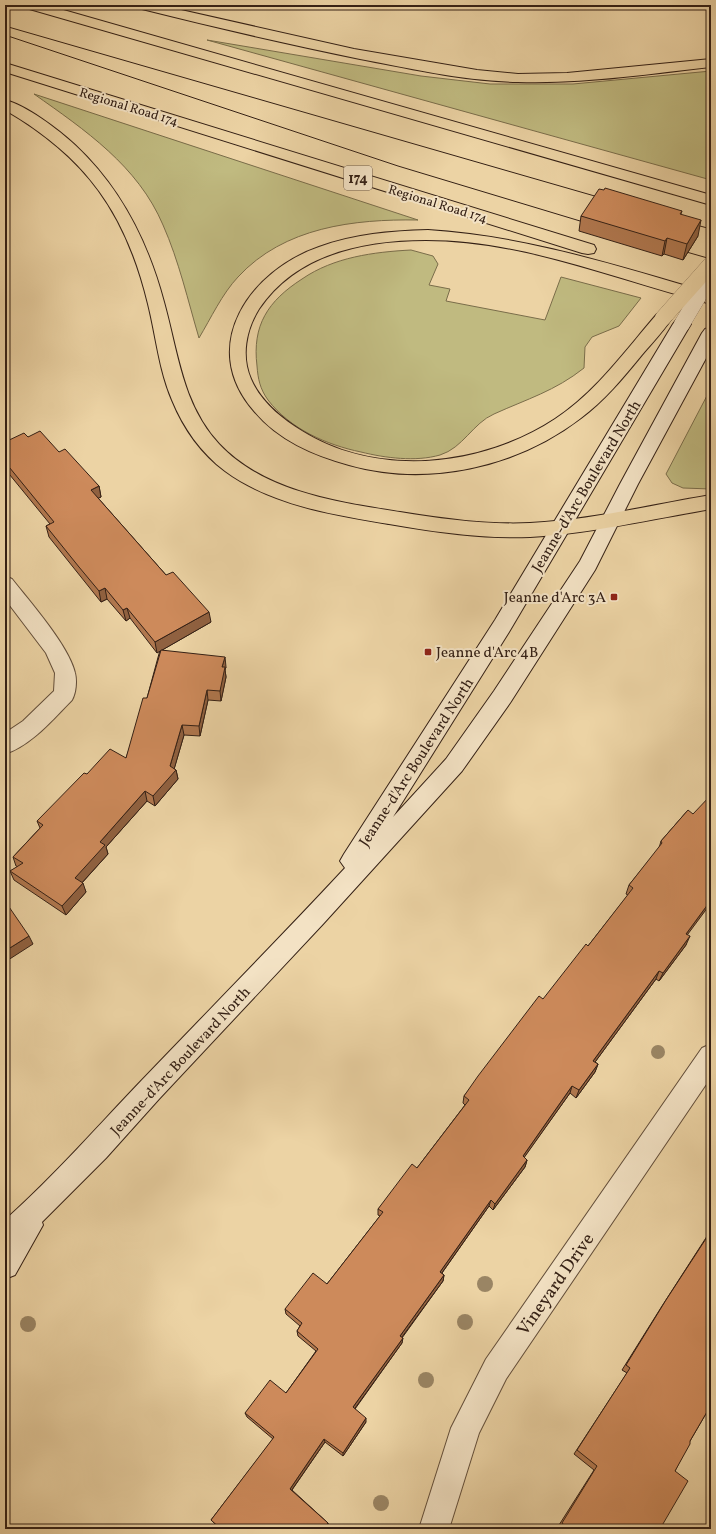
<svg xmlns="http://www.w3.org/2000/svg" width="716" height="1534" font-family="Vollkorn,serif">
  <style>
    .green { fill: #c0ba80; stroke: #7a6d4a }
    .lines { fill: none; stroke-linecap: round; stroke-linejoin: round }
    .minor-casing { stroke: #624d39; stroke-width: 2 }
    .secondary-casing { stroke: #342015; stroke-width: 2 }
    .motorway-casing { stroke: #342015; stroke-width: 2 }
    .minor { fill: #f3e2c4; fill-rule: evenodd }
    .secondary { fill: #f3e2c4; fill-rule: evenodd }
    .motorway { fill: #ecd3a4; fill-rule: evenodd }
    .tram { stroke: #342015; stroke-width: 1 }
    .secondary-bridge-casing { stroke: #342015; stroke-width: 16; stroke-linecap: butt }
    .motorway-bridge-casing { stroke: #342015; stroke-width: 16; stroke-linecap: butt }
    .secondary-bridge { stroke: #f3e2c4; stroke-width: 16 }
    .motorway-bridge { stroke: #ecd3a4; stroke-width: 16 }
    .tree { fill: #9a8564 }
    .wall { fill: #b0774e; stroke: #342015 }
    .shaded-wall { fill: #906140; stroke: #342015 }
    .building { fill: #cd8a5b; stroke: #342015 }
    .poi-dot { fill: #8f2418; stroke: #f3e2c4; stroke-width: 1.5 }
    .labels { text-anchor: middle; stroke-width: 4; stroke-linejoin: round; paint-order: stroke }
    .far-street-label { font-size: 13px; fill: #342015; stroke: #f3e2c4 }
    .shield { fill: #f3e2c4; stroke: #6d5a4a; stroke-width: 1 }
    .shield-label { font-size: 14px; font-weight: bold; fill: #342015 }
    .street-label { font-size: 15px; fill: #342015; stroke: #f3e2c4 }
    .poi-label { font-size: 15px; fill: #342015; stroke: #f3e2c4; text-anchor: end }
    .near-street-label { font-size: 18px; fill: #342015; stroke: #f3e2c4 }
  </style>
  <rect width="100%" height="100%" fill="#ecd3a4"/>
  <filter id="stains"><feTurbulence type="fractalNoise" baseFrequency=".005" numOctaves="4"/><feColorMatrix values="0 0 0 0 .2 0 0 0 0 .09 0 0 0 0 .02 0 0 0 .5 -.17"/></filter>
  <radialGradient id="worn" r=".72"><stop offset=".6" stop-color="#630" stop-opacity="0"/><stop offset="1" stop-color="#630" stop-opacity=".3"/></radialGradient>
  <!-- green -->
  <path class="green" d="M207 40 421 76 490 84H573L711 71V180Z
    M34 94 418 220C354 219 284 227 238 277 222 294 211 318 199 338 188 301 179 261 163 225 138 166 85 130 34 94Z
    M411 250 433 256 438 264 429 285 450 289 446 301 545 320 561 277 641 298 619 326 592 337 585 347 584 368C555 391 527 399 494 414 473 423 463 448 440 455 416 462 385 458 361 452 327 445 290 429 268 400 260 389 258 379 257 366 252 325 268 301 302 279 334 257 374 252 411 250Z
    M711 388V489L683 488 672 483 666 474Z"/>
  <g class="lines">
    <defs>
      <path id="minor" d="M5 576 12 579C30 602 69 646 75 673 77 681 76 693 72 700 53 719 32 745 5 754V733L23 721 54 691 55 673 46 653 5 599Z
        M711 1044V1077L506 1379 479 1433 449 1529H419L451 1428 486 1359 702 1048Z"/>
      <path id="secondary" d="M682 318 688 320 691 324 509 632 393 817 446 759 494 691 580 561 620 484 702 333 705 329 711 327V349L638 484 595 570 510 703 462 771 323 924 159 1099 106 1158 42 1222 43 1225 15 1275 5 1279V1220C54 1176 97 1127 142 1080 210 1009 278 940 345 868L340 861 344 854 495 620 673 324 676 320Z"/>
      <path id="motorway" d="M24 5H46L711 195V205L26 8Z
        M135 5H159L354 49 477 70 518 74 567 73 711 59V67C647 74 583 84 518 82 465 81 412 69 360 59 287 44 214 27 142 9L137 8Z
        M5 63 594 245 596 249 594 253 588 254 582 253 5 72Z
        M5 100C26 105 59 130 75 145 121 188 148 242 164 302 178 352 182 404 219 444 264 492 337 502 400 512 443 519 487 525 530 523 591 520 651 505 711 495V509C653 519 588 534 530 537 483 539 435 532 389 524 334 515 271 505 225 471 201 453 183 427 172 400 159 370 156 336 148 304 126 213 86 157 5 110Z
        M428 230C526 236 617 266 711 293V304C617 280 524 240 426 240 363 240 296 254 259 309 246 330 241 356 251 379 261 402 281 418 302 431 378 478 482 467 555 419 596 392 625 351 657 314L663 312 669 314 672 318C663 332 651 344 641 356 623 378 604 401 581 418 516 468 427 487 349 465 313 455 278 440 254 411 197 346 250 271 319 247 354 234 391 231 428 230Z"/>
    </defs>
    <!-- minor casing -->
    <use href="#minor" class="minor-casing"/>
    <!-- secondary casing -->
    <use href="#secondary" class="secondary-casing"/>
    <!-- motorway casing -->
    <use href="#motorway" class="motorway-casing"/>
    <!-- minor -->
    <use href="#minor" class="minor"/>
    <!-- secondary -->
    <use href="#secondary" class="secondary"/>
    <!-- motorway -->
    <use href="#motorway" class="motorway"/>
    <!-- tram -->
    <path class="tram" d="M5 26 605 199
      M5 35 398 166 590 224
      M689 223 711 229
      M676 249 711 259"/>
    <defs>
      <path id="secondary-bridge" d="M682 324 711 275"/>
      <path id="motorway-bridge" d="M663 318 711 264"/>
    </defs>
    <!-- secondary-bridge casing -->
    <use href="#secondary-bridge" class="secondary-bridge-casing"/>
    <!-- motorway-bridge casing -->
    <use href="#motorway-bridge" class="motorway-bridge-casing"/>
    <!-- secondary-bridge -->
    <use href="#secondary-bridge" class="secondary-bridge"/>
    <!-- motorway-bridge -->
    <use href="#motorway-bridge" class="motorway-bridge"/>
  </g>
  <!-- trees -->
  <g class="tree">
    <circle cx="658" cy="1052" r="7"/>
    <circle cx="485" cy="1284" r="8"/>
    <circle cx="465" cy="1322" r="8"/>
    <circle cx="28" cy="1324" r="8"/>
    <circle cx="426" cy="1380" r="8"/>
    <circle cx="381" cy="1503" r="8"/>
  </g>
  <!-- wall -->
  <path class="wall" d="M682 211 681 214 698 236 683 260 664 254 662 256 579 231 581 216Z
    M5 305 8 316 9 358H5Z
    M28 437 59 452 99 486 101 497 98 498 166 575 211 622 162 650 226 667 225 670 226 677 221 701 208 700 200 736 184 735 174 769 176 770 178 779 155 806 147 801 106 847 108 854 82 883 86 892 66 915 14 880 10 871 18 867 16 866 13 857 40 828 37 821 87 774 126 758 147 698 160 650 157 653 130 618 126 621 107 599 101 602 49 537 46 526 50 524 5 469V442Z
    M688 810 687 935 686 945 659 981 656 979 595 1062 598 1064 595 1072 576 1098 570 1093 524 1157 527 1160 525 1167 493 1210 489 1206 442 1273 444 1275 443 1281 402 1338V1343L355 1409 366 1422 343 1456 325 1442 292 1490 328 1523V1525L325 1529H220L211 1520 273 1439 247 1417 245 1413 286 1393 316 1351 298 1336 297 1331 300 1326 286 1314 285 1309 327 1284 380 1216 378 1215V1209L417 1168 465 1105 463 1103 464 1096 588 946 628 895 626 894 629 885 659 848 661 841Z
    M711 1230V1405L690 1441 675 1471 660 1529H564L559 1525 594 1470 574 1454 627 1373 622 1370 662 1306Z"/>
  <!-- shaded-wall -->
  <path class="shaded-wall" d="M701 220 698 236 683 260 687 244Z
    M667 238 664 254 662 256 665 241Z
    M6 305 8 316 9 358 6 347Z
    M99 486 101 497 93 501 91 490Z
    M105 588 107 599 101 602 99 591Z
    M127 608 130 618 126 621 123 610Z
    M209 612 211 622 157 653 155 642Z
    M225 657 226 667 225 670 226 677 221 701 220 691 222 667Z
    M207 690 208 700 200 736 199 726Z
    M182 725 184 735 173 773 176 770 178 779 155 806 153 796 170 766Z
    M145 791 147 801 106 847 108 854 78 887 75 878 100 842Z
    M83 883 86 892 66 915 62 906Z
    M711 900V903L682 942 686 934Z
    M29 936 33 944 5 962V951Z
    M690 936 686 945 659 981 663 973Z
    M659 971 656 979 590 1069 593 1061Z
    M598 1064 595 1072 576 1098 579 1090Z
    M572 1086 570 1093 521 1162 523 1156Z
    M527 1160 525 1167 493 1210 495 1204Z
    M491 1200 489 1206 439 1277 440 1272Z
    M444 1275 443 1281 399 1341 400 1336Z
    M403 1338 402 1343 353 1411V1407Z
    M366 1418V1422L343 1456V1453Z
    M324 1439 325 1442 291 1491 290 1489Z
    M328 1523V1525L325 1529H323Z"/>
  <!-- building -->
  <path class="building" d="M605 188 682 211 680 214 701 220 687 244 667 238 665 241 581 216 599 189 604 190Z
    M5 305H6V347H5Z
    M40 431 59 452 65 449 99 486 91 490 166 575 173 572 209 612 155 642 127 608 123 610 105 588 99 591 79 567 46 526 54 522 5 462V442L24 433 28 437Z
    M161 650 225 657 222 667H225L220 691 207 690 199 726 182 725 170 766 176 770 153 796 145 791 100 842 105 845 75 878 83 883 62 906 10 871 23 863 13 857 43 825 37 821 84 773 87 774 110 749 126 758 143 698H147Z
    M711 795V900L686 934 690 936 663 973 659 971 593 1061 598 1064 579 1090 572 1086 523 1156 527 1160 495 1204 491 1200 440 1272 444 1275 400 1336 403 1338 353 1407 366 1418 343 1453 324 1439 290 1489 328 1523 323 1529H221L211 1520 274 1437 245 1413 270 1380 286 1393 318 1349 297 1331 302 1323 285 1309 313 1273 327 1284 383 1212 378 1209 412 1164 417 1168 469 1100 464 1096 478 1076 539 996 543 999 586 944 588 946 633 888 629 885 662 843 661 841 688 810 693 814Z
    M5 901 29 936 5 951Z
    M711 1231V1405L690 1441V1444L675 1471 688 1481 660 1529H569L562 1523 597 1466 577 1450 630 1368 626 1365 666 1300Z"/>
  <!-- markers -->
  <g class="poi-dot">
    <rect x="610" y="593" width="8" height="8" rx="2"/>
    <rect x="424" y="648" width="8" height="8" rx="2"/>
  </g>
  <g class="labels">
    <!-- far-street labels -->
    <g class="far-street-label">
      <text transform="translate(129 106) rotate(17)" y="5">Regional Road 174</text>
      <text transform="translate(438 203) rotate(17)" y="5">Regional Road 174</text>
    </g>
    <!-- shield labels -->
    <rect class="shield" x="344" y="166" width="28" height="24" rx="3"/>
    <g class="shield-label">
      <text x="358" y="183">174</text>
    </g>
    <!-- street labels -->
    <g class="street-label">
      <text transform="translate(586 486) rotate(-59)" y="5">Jeanne-d'Arc Boulevard North</text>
      <text transform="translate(416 762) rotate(-57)" y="5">Jeanne-d'Arc Boulevard North</text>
      <text transform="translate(180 1061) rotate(-47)" y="5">Jeanne-d'Arc Boulevard North</text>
    </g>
    <!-- poi labels -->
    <g class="poi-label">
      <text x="606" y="602">Jeanne d'Arc 3A</text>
      <text x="436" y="657" text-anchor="start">Jeanne d'Arc 4B</text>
    </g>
    <!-- near-street labels -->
    <g class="near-street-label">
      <text transform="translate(555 1284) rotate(-55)" y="6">Vineyard Drive</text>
    </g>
  </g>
  <!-- margin -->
  <rect width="716" height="1534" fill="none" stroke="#ecd3a4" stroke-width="20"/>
  <rect x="6" y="6" width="704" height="1522" fill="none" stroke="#342015" stroke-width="2"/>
  <rect x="10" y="10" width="696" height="1514" fill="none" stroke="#342015"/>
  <rect width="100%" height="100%" filter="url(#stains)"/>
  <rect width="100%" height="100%" fill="url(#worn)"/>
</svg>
